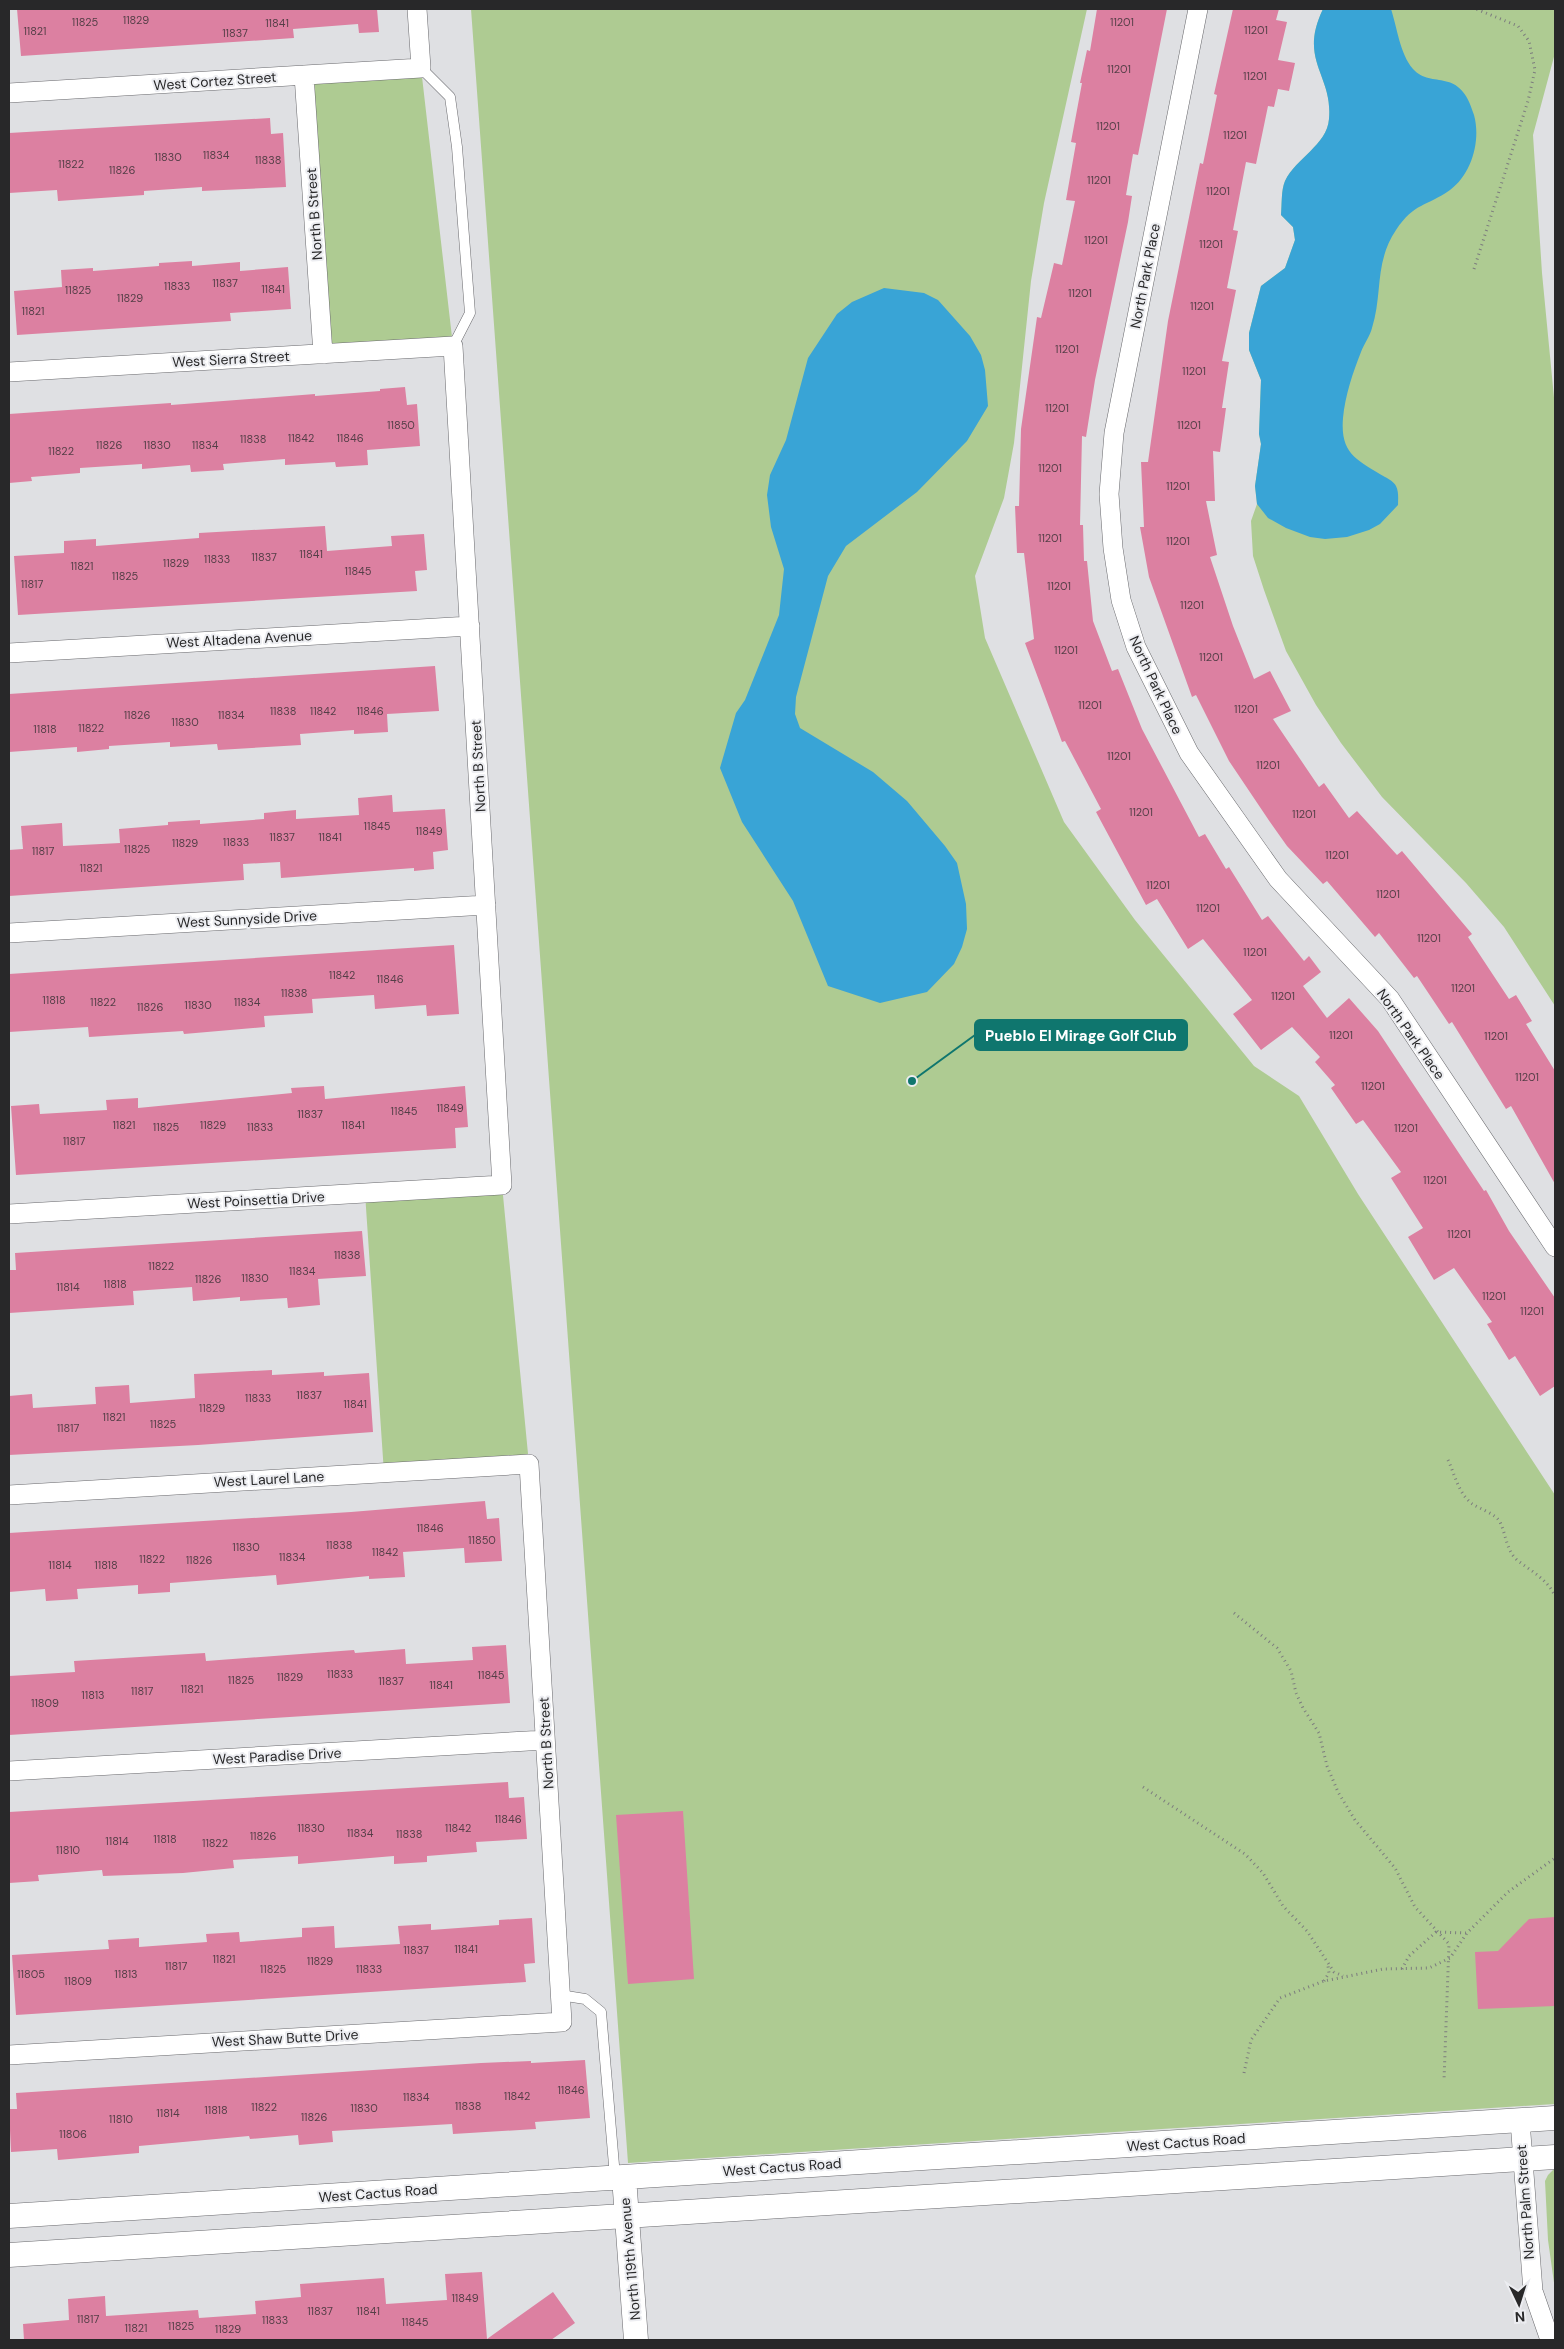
<svg xmlns="http://www.w3.org/2000/svg" width="1564" height="2349" font-family="'DM Sans',sans-serif">
  <style>
    .green { fill: #aecb92 }
    .water { fill: #39a4d6 }
    .building { fill: #dc80a1 }
    .lines { fill: none; stroke-linecap: round; stroke-linejoin: round }
    .service-casing { stroke: #69696d; stroke-width: 11 }
    .minor-casing { stroke: #69696d; stroke-width: 20 }
    .tertiary-casing { stroke: #69696d; stroke-width: 25 }
    .path { stroke: #7c7c7e; stroke-width: 3; stroke-dasharray: 1 4; stroke-linecap: butt }
    .service { stroke: #fff; stroke-width: 10 }
    .minor { stroke: #fff; stroke-width: 19 }
    .tertiary { stroke: #fff; stroke-width: 24 }
    .labels { text-anchor: middle; stroke-width: 4; stroke-linejoin: round; paint-order: stroke }
    .number-label { font-size: 11px; fill: #553e47 }
    .street-label { font-size: 14px; fill: #282829; stroke: #ecedf1 }
    .leader { fill: none; stroke: #0f766e; stroke-width: 2 }
    .callout-dot { fill: #0f766e; stroke: #ecedf1; stroke-width: 2 }
    .callout { fill: #0f766e; stroke: #0f766e; stroke-width: 2 }
    .callout-label { font-size: 15px; text-anchor: middle; font-weight: bold; fill: #fff }
  </style>
  <rect width="100%" height="100%" fill="#dfe0e3"/>
  <!-- green -->
  <path class="green" d="M471 9H1087L1044 203 1031 281 1014 443 1004 498 975 576 985 638 1064 822 1135 920 1254 1066 1299 1096 1358 1194 1555 1495V2104L628 2163Z
    M1323 9H1555V53L1533 135 1542 273 1555 408V1006L1504 927 1466 883 1382 797 1341 743 1316 705 1286 651 1264 590 1253 556 1251 521 1257 504 1255 486 1261 444 1259 434 1261 380 1249 350V333L1261 286 1285 268 1295 240 1293 227 1281 215C1282 205 1281 190 1285 181 1296 158 1327 145 1329 119 1333 74 1298 61 1323 9Z
    M421 68 453 346 323 354 304 75Z
    M502 1185 529 1464 384 1473 365 1193Z
    M1555 2168V2290L1548 2240 1545 2181 1548 2175Z"/>
  <!-- water -->
  <path class="water" d="M1323 9H1391C1397 27 1400 54 1413 69 1432 90 1460 65 1474 115 1481 140 1472 174 1450 190 1426 207 1415 202 1396 230 1374 263 1383 293 1372 328 1370 336 1364 344 1361 352 1353 372 1345 396 1343 418 1340 454 1357 460 1385 477 1389 479 1394 482 1396 486 1399 492 1398 500 1398 505L1380 524 1369 530 1347 537 1325 539 1310 537 1286 528 1268 518 1257 504 1255 486 1261 444 1259 434 1261 380 1249 350V333L1261 286 1285 268 1295 240 1293 227 1281 215C1282 205 1281 190 1285 181 1296 158 1327 145 1329 119 1333 74 1298 61 1323 9Z
    M884 288 924 293 938 300 970 336 981 355 985 370 988 406 967 441 917 492 846 546 828 576 796 697 795 714 800 728 873 772 907 801 945 846 957 863 966 904 967 929 962 947 954 964 927 992 880 1003 828 986 793 901 742 822 720 768 736 713 745 700 779 615 784 569 771 527 767 495 770 475 786 440 808 358 837 314 852 302Z"/>
  <!-- building -->
  <path class="building" d="M17 9H377L379 32 359 33 358 24 293 29 294 38 21 56Z
    M1097 9H1167L1138 155 1133 154 1126 195 1132 196 1128 222 1095 380 1086 437 1082 436 1080 525H1083L1084 561H1087L1093 621 1112 671 1118 669 1142 729 1199 837 1205 834 1226 869 1229 867 1262 920 1268 916 1304 961 1309 956 1321 972 1303 986 1327 1018 1349 998 1378 1031 1484 1191 1486 1190 1509 1231 1555 1298V1386L1540 1396 1515 1356 1509 1360 1487 1324 1492 1322 1454 1268 1434 1280 1408 1237 1423 1228 1391 1178 1401 1172 1363 1120 1356 1124 1331 1088 1335 1085 1315 1062 1320 1057 1292 1027 1261 1050 1233 1014 1252 1000 1203 939 1188 949 1157 899 1146 905 1096 812 1101 809 1065 741 1062 742 1025 643 1034 639 1024 553H1017L1015 506H1019L1021 429 1037 317 1041 318 1054 263 1062 265 1075 201 1066 200 1076 143 1071 142 1082 83H1080L1087 50 1090 51Z
    M1233 9H1279L1276 20 1287 22 1278 60 1295 63 1289 91 1278 89 1274 107 1268 106 1256 164 1246 162 1233 230 1238 231 1227 288 1236 290 1222 361 1229 362 1222 408H1226L1220 452 1213 451 1215 501H1206L1217 555 1210 557 1233 626 1254 679 1270 671 1291 711 1273 719 1319 787 1324 783 1349 818 1357 811 1397 855 1402 851 1472 934 1468 937 1509 999 1516 995 1532 1021 1526 1024 1555 1071V1184L1511 1106 1506 1109 1452 1022 1449 1024 1417 976 1414 978 1379 933 1375 937 1327 881 1323 884 1287 846 1270 822 1229 761 1196 695 1192 697 1149 577 1140 527H1144L1141 462H1148L1168 321 1200 163 1203 164 1217 95 1214 94Z
    M270 118 271 134 283 133 286 187 202 191V187L144 191V195L58 201 57 190 9 193V133Z
    M192 261V266L240 262V271L288 267 291 309 230 313 231 321 17 335 14 291 62 287 61 270 93 268V271L159 266V263Z
    M405 387 407 405 417 404 420 446 367 450 368 465 336 467 335 462 285 465V459L223 464 224 470 191 472 190 465 142 469V464L80 468V473L31 477 32 481 9 483V414L171 403V405L315 394V396L380 391V389Z
    M325 526 327 551 392 546 391 536 424 534 427 570 415 571 417 591 18 615 14 556 64 553V541L96 539V546L199 538V533Z
    M435 666 439 711 387 714 388 732 354 734V730L300 734 301 745 218 750 217 744 170 747V742L109 746V749L77 752V747L9 752V694Z
    M392 795 393 812 445 809 448 850 433 852 434 869 414 871V868L281 878 280 862 243 864 244 880 9 896V850L23 849 21 826 62 823 63 846 120 843 119 829 168 825V822L200 820V824L264 819V813L296 810V819L359 815 358 798Z
    M454 945 459 1014 427 1016 426 1005 375 1009 374 995 312 999 313 1013 264 1016 265 1027 184 1034 183 1031 89 1037 88 1027 9 1032V974Z
    M324 1086 325 1099 465 1086 468 1127 455 1128 456 1148 16 1175 11 1106 39 1104 40 1114 107 1110 106 1100 138 1098V1108L292 1093 291 1088Z
    M362 1231 366 1276 318 1279 320 1305 288 1308 287 1298 240 1301V1297L193 1301 192 1287 133 1291 134 1305 9 1313V1270H16L15 1253Z
    M272 1370V1375L324 1372V1376L369 1373 373 1432 198 1445 9 1455V1396L32 1394 33 1408 96 1404 95 1387 129 1385 130 1403 195 1398 194 1374Z
    M485 1501 487 1519 499 1518 502 1561 465 1563 464 1548 403 1552 405 1577 369 1579V1576L277 1585 276 1575 170 1583V1592L138 1594V1585L77 1589 78 1599 46 1601 45 1589 9 1592V1533L351 1512Z
    M506 1645 510 1703 9 1735V1676L75 1672 74 1661 205 1653 206 1661 354 1650 355 1653 405 1649 406 1664 473 1660 472 1647Z
    M508 1782 509 1798 524 1797 527 1839 476 1842 477 1852 427 1856V1862L394 1864V1856L298 1864V1856L233 1860 234 1868 183 1873 103 1876 102 1870 38 1875 39 1881 9 1883V1812Z
    M683 1811 694 1979 628 1984 616 1815Z
    M1555 1917V2006L1478 2009 1475 1952 1498 1951 1529 1919Z
    M532 1918 535 1963 524 1964 526 1982 16 2015 12 1955 109 1949 108 1940 139 1938V1947L207 1942 206 1934 239 1932 240 1942 302 1937V1928L334 1926 335 1948 400 1944 398 1926 431 1924V1930L499 1925V1920Z
    M585 2060 590 2118 535 2122 536 2129 453 2134 452 2124 402 2127 332 2131 333 2142 299 2145 298 2135 250 2139 249 2136 139 2146V2153L58 2160 57 2149 11 2152 9 2109H17L16 2093 481 2063 531 2061V2063Z
    M482 2272 487 2339 553 2292 575 2323 551 2340H24L23 2324 69 2320 68 2299 105 2296 106 2316 198 2310 199 2318 256 2314 255 2301 301 2297 300 2284 384 2278 386 2304 447 2300 445 2274Z"/>
  <g class="lines">
    <defs>
      <path id="service" d="M421 68 450 97 457 147 470 313 453 346
        M560 1995 585 1999 601 2012 615 2177"/>
      <path id="minor" d="M1198 9 1114 433 1109 494 1113 548 1121 600 1136 647 1189 753 1278 879 1390 999 1555 1247
        M304 75 323 354
        M9 93 421 68 417 9
        M9 372 453 346 502 1185 9 1214
        M9 653 470 626
        M9 933 486 905
        M9 1495 529 1464 562 2022 9 2055
        M9 1771 545 1740
        M1520 2121 1533 2291 1550 2340"/>
      <path id="tertiary" d="M624 2177 636 2340
        M9 2216 1555 2118
        M9 2255 1555 2157"/>
    </defs>
    <!-- service casing -->
    <use href="#service" class="service-casing"/>
    <!-- minor casing -->
    <use href="#minor" class="minor-casing"/>
    <!-- tertiary casing -->
    <use href="#tertiary" class="tertiary-casing"/>
    <!-- path -->
    <path class="path" d="M1474 269 1528 101 1535 70 1529 41 1518 26 1476 9
      M1448 1460C1455 1475 1458 1492 1471 1503 1479 1509 1495 1513 1500 1522 1506 1534 1506 1550 1517 1560 1531 1571 1547 1579 1555 1596
      M1234 1613 1277 1648 1291 1671 1296 1693 1303 1708 1319 1733 1327 1766 1338 1792 1355 1820 1395 1868 1415 1907 1449 1944 1444 2080
      M1143 1787 1245 1854 1263 1873 1283 1906 1307 1931 1334 1972 1343 1976
      M1402 1969 1409 1956 1436 1932 1466 1933
      M1324 1981 1329 1973 1328 1966
      M1244 2073 1251 2040 1280 1998 1324 1981 1344 1977 1383 1969 1429 1968 1450 1958 1467 1933 1508 1892 1555 1858"/>
    <!-- service -->
    <use href="#service" class="service"/>
    <!-- minor -->
    <use href="#minor" class="minor"/>
    <!-- tertiary -->
    <use href="#tertiary" class="tertiary"/>
  </g>
  <g class="labels">
    <!-- number labels -->
    <g class="number-label">
      <text x="136" y="24">11829</text>
      <text x="85" y="26">11825</text>
      <text x="1122" y="26">11201</text>
      <text x="277" y="27">11841</text>
      <text x="1256" y="34">11201</text>
      <text x="35" y="35">11821</text>
      <text x="235" y="37">11837</text>
      <text x="1119" y="73">11201</text>
      <text x="1255" y="80">11201</text>
      <text x="1108" y="130">11201</text>
      <text x="1235" y="139">11201</text>
      <text x="216" y="159">11834</text>
      <text x="168" y="161">11830</text>
      <text x="268" y="164">11838</text>
      <text x="71" y="168">11822</text>
      <text x="122" y="174">11826</text>
      <text x="1099" y="184">11201</text>
      <text x="1218" y="195">11201</text>
      <text x="1096" y="244">11201</text>
      <text x="1211" y="248">11201</text>
      <text x="225" y="287">11837</text>
      <text x="177" y="290">11833</text>
      <text x="273" y="293">11841</text>
      <text x="78" y="294">11825</text>
      <text x="1080" y="297">11201</text>
      <text x="130" y="302">11829</text>
      <text x="1202" y="310">11201</text>
      <text x="33" y="315">11821</text>
      <text x="1067" y="353">11201</text>
      <text x="1194" y="375">11201</text>
      <text x="1057" y="412">11201</text>
      <text x="401" y="429">11850</text>
      <text x="1189" y="429">11201</text>
      <text x="301" y="442">11842</text>
      <text x="350" y="442">11846</text>
      <text x="253" y="443">11838</text>
      <text x="109" y="449">11826</text>
      <text x="157" y="449">11830</text>
      <text x="205" y="449">11834</text>
      <text x="61" y="455">11822</text>
      <text x="1050" y="472">11201</text>
      <text x="1178" y="490">11201</text>
      <text x="1050" y="542">11201</text>
      <text x="1178" y="545">11201</text>
      <text x="311" y="558">11841</text>
      <text x="264" y="561">11837</text>
      <text x="217" y="563">11833</text>
      <text x="176" y="567">11829</text>
      <text x="82" y="570">11821</text>
      <text x="358" y="575">11845</text>
      <text x="125" y="580">11825</text>
      <text x="32" y="588">11817</text>
      <text x="1059" y="590">11201</text>
      <text x="1192" y="609">11201</text>
      <text x="1066" y="654">11201</text>
      <text x="1211" y="661">11201</text>
      <text x="1090" y="709">11201</text>
      <text x="1246" y="713">11201</text>
      <text x="283" y="715">11838</text>
      <text x="323" y="715">11842</text>
      <text x="370" y="715">11846</text>
      <text x="137" y="719">11826</text>
      <text x="231" y="719">11834</text>
      <text x="185" y="726">11830</text>
      <text x="91" y="732">11822</text>
      <text x="45" y="733">11818</text>
      <text x="1119" y="760">11201</text>
      <text x="1268" y="769">11201</text>
      <text x="1141" y="816">11201</text>
      <text x="1304" y="818">11201</text>
      <text x="377" y="830">11845</text>
      <text x="429" y="835">11849</text>
      <text x="282" y="841">11837</text>
      <text x="330" y="841">11841</text>
      <text x="236" y="846">11833</text>
      <text x="185" y="847">11829</text>
      <text x="137" y="853">11825</text>
      <text x="43" y="855">11817</text>
      <text x="1337" y="859">11201</text>
      <text x="91" y="872">11821</text>
      <text x="1158" y="889">11201</text>
      <text x="1388" y="898">11201</text>
      <text x="1208" y="912">11201</text>
      <text x="1429" y="942">11201</text>
      <text x="1255" y="956">11201</text>
      <text x="342" y="979">11842</text>
      <text x="390" y="983">11846</text>
      <text x="1463" y="992">11201</text>
      <text x="294" y="997">11838</text>
      <text x="1283" y="1000">11201</text>
      <text x="54" y="1004">11818</text>
      <text x="103" y="1006">11822</text>
      <text x="247" y="1006">11834</text>
      <text x="198" y="1009">11830</text>
      <text x="150" y="1011">11826</text>
      <text x="1341" y="1039">11201</text>
      <text x="1496" y="1040">11201</text>
      <text x="1527" y="1081">11201</text>
      <text x="1373" y="1090">11201</text>
      <text x="450" y="1112">11849</text>
      <text x="404" y="1115">11845</text>
      <text x="310" y="1118">11837</text>
      <text x="124" y="1129">11821</text>
      <text x="213" y="1129">11829</text>
      <text x="353" y="1129">11841</text>
      <text x="166" y="1131">11825</text>
      <text x="260" y="1131">11833</text>
      <text x="1406" y="1132">11201</text>
      <text x="74" y="1145">11817</text>
      <text x="1435" y="1184">11201</text>
      <text x="1459" y="1238">11201</text>
      <text x="347" y="1259">11838</text>
      <text x="161" y="1270">11822</text>
      <text x="302" y="1275">11834</text>
      <text x="255" y="1282">11830</text>
      <text x="208" y="1283">11826</text>
      <text x="115" y="1288">11818</text>
      <text x="68" y="1291">11814</text>
      <text x="1494" y="1300">11201</text>
      <text x="1532" y="1315">11201</text>
      <text x="309" y="1399">11837</text>
      <text x="258" y="1402">11833</text>
      <text x="355" y="1408">11841</text>
      <text x="212" y="1412">11829</text>
      <text x="114" y="1421">11821</text>
      <text x="163" y="1428">11825</text>
      <text x="68" y="1432">11817</text>
      <text x="430" y="1532">11846</text>
      <text x="482" y="1544">11850</text>
      <text x="339" y="1549">11838</text>
      <text x="246" y="1551">11830</text>
      <text x="385" y="1556">11842</text>
      <text x="292" y="1561">11834</text>
      <text x="152" y="1563">11822</text>
      <text x="199" y="1564">11826</text>
      <text x="60" y="1569">11814</text>
      <text x="106" y="1569">11818</text>
      <text x="340" y="1678">11833</text>
      <text x="491" y="1679">11845</text>
      <text x="290" y="1681">11829</text>
      <text x="241" y="1684">11825</text>
      <text x="391" y="1685">11837</text>
      <text x="441" y="1689">11841</text>
      <text x="192" y="1693">11821</text>
      <text x="142" y="1695">11817</text>
      <text x="93" y="1699">11813</text>
      <text x="45" y="1707">11809</text>
      <text x="508" y="1823">11846</text>
      <text x="311" y="1832">11830</text>
      <text x="458" y="1832">11842</text>
      <text x="360" y="1837">11834</text>
      <text x="409" y="1838">11838</text>
      <text x="263" y="1840">11826</text>
      <text x="165" y="1843">11818</text>
      <text x="117" y="1845">11814</text>
      <text x="215" y="1847">11822</text>
      <text x="68" y="1854">11810</text>
      <text x="466" y="1953">11841</text>
      <text x="416" y="1954">11837</text>
      <text x="224" y="1963">11821</text>
      <text x="320" y="1965">11829</text>
      <text x="176" y="1970">11817</text>
      <text x="273" y="1973">11825</text>
      <text x="369" y="1973">11833</text>
      <text x="31" y="1978">11805</text>
      <text x="126" y="1978">11813</text>
      <text x="78" y="1985">11809</text>
      <text x="571" y="2094">11846</text>
      <text x="517" y="2100">11842</text>
      <text x="416" y="2101">11834</text>
      <text x="468" y="2110">11838</text>
      <text x="264" y="2111">11822</text>
      <text x="364" y="2112">11830</text>
      <text x="216" y="2114">11818</text>
      <text x="168" y="2117">11814</text>
      <text x="314" y="2121">11826</text>
      <text x="121" y="2123">11810</text>
      <text x="73" y="2138">11806</text>
      <text x="465" y="2302">11849</text>
      <text x="320" y="2315">11837</text>
      <text x="368" y="2315">11841</text>
      <text x="88" y="2323">11817</text>
      <text x="275" y="2324">11833</text>
      <text x="415" y="2326">11845</text>
      <text x="181" y="2330">11825</text>
      <text x="136" y="2332">11821</text>
      <text x="228" y="2333">11829</text>
    </g>
    <!-- street labels -->
    <g class="street-label">
      <text transform="translate(215 81) rotate(-4)" y="5">West Cortez Street</text>
      <text transform="translate(314 214) rotate(-94)" y="5">North B Street</text>
      <text transform="translate(1145 276) rotate(-79)" y="5">North Park Place</text>
      <text transform="translate(231 359) rotate(-3)" y="5">West Sierra Street</text>
      <text transform="translate(239 639) rotate(-3)" y="5">West Altadena Avenue</text>
      <text transform="translate(1156 685) rotate(65)" y="5">North Park Place</text>
      <text transform="translate(478 766) rotate(-93)" y="5">North B Street</text>
      <text transform="translate(247 919) rotate(-3)" y="5">West Sunnyside Drive</text>
      <text transform="translate(1411 1034) rotate(55)" y="5">North Park Place</text>
      <text transform="translate(256 1200) rotate(-3)" y="5">West Poinsettia Drive</text>
      <text transform="translate(269 1479) rotate(-3)" y="5">West Laurel Lane</text>
      <text transform="translate(546 1743) rotate(-93)" y="5">North B Street</text>
      <text transform="translate(277 1756) rotate(-3)" y="5">West Paradise Drive</text>
      <text transform="translate(285 2038) rotate(-3)" y="5">West Shaw Butte Drive</text>
      <text transform="translate(1186 2142) rotate(-4)" y="5">West Cactus Road</text>
      <text transform="translate(782 2167) rotate(-4)" y="5">West Cactus Road</text>
      <text transform="translate(378 2193) rotate(-4)" y="5">West Cactus Road</text>
      <text transform="translate(1525 2202) rotate(-94)" y="5">North Palm Street</text>
      <text transform="translate(630 2259) rotate(-95)" y="5">North 119th Avenue</text>
    </g>
  </g>
  <!-- callouts -->
  <path class="leader" d="M912 1081L975 1035"/>
  <circle class="callout-dot" cx="912" cy="1081" r="5"/>
  <rect class="callout" x="975" y="1020" width="212" height="30" rx="5"/>
  <g class="callout-label">
    <text x="1081" y="1041">Pueblo El Mirage Golf Club</text>
  </g>
  <!-- border -->
  <rect width="1564" height="2349" fill="none" stroke="#282829" stroke-width="20"/>
  <!-- north arrow -->
  <g transform="translate(1519 2304) rotate(176)" stroke="#ecedf1" stroke-width="4" paint-order="stroke">
  <path d="M0-4L9 19L0 12L-9 19Z" fill="#282829"/>
  <text y="-8" font-size="14" font-weight="bold" text-anchor="middle" fill="#282829">N</text>
  </g>
</svg>
